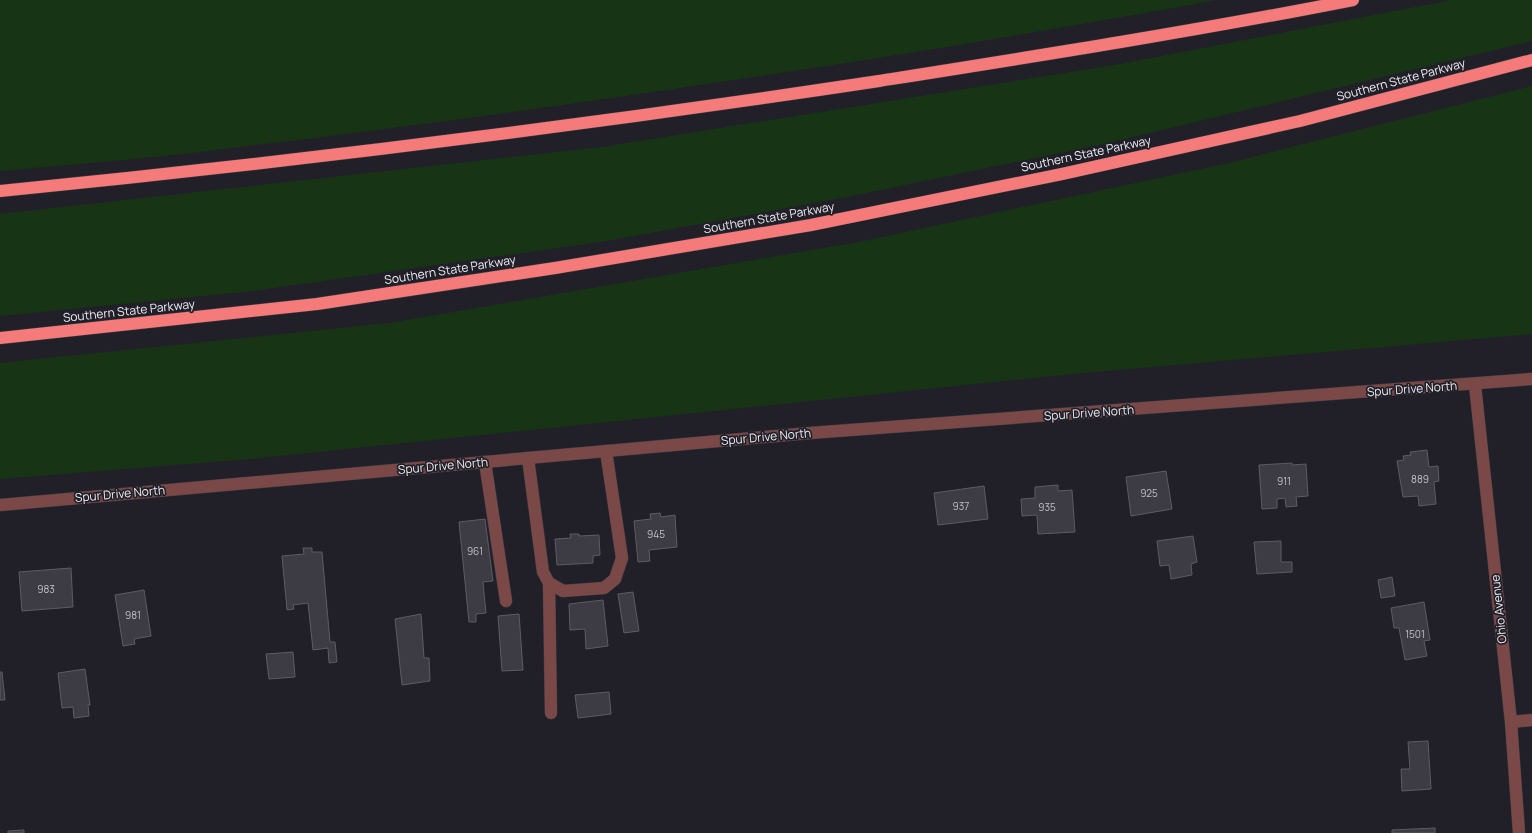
<svg xmlns="http://www.w3.org/2000/svg" width="1532" height="833" font-family="Manrope,sans-serif">
  <style>
    .green { fill: #173515 }
    .building { fill: #3d3c45; stroke: #5d5b65 }
    .lines { fill: none; stroke-linecap: round; stroke-linejoin: round }
    .service-casing { stroke: #3d3c45; stroke-width: 13 }
    .minor-casing { stroke: #3d3c45; stroke-width: 13 }
    .tertiary-casing { stroke: #3d3c45; stroke-width: 13 }
    .motorway-casing { stroke: #3d3c45; stroke-width: 13 }
    .service { stroke: #7a4947; stroke-width: 12 }
    .minor { stroke: #7a4947; stroke-width: 12 }
    .tertiary { stroke: #7a4947; stroke-width: 12 }
    .motorway { stroke: #f47b79; stroke-width: 12 }
    .labels { text-anchor: middle; stroke-width: 3.5; stroke-linejoin: round; paint-order: stroke }
    .number-label { font-size: 10px; fill: #c0bfc6 }
    .street-label { font-size: 12px; fill: #ecebf1; stroke: #212029 }
  </style>
  <rect width="100%" height="100%" fill="#212029"/>
  <!-- green -->
  <path class="green" d="M0 0H1217C877 62 534 112 191 153 127 160 63 165 0 171Z
    M1452 0H1532V41L1108 143 847 197 606 241 253 291 0 316V214L602 147 1115 65Z
    M1532 86V334L1082 373 249 459 0 479V363L389 323 859 242 1229 163Z"/>
  <!-- building -->
  <path class="building" d="M1427 450 1429 467 1438 466 1439 481 1434 482 1436 504 1419 506 1418 496 1403 497 1397 461 1404 460 1403 456 1411 455 1410 452Z
    M1292 463V465L1306 464 1308 496 1296 497 1297 506 1286 507 1285 498 1277 499V508L1262 509 1259 465Z
    M1166 471 1172 509 1131 516 1126 477Z
    M1058 485V491L1072 490 1075 532 1038 534 1037 515 1022 516 1021 499 1035 498V487Z
    M984 486 988 519 938 525 934 493Z
    M660 513 661 517 675 515 677 547 649 550 650 561 638 562 634 521 651 519 650 514Z
    M485 519 493 581 483 582 486 613 476 614V622H469L459 522Z
    M570 534H579V536L599 535 600 555 593 556V563L557 565 555 539 571 538Z
    M1193 536 1197 562 1191 564 1192 575 1171 579 1169 565 1160 566 1157 541Z
    M1281 541V562H1292V572L1257 574 1254 542Z
    M303 548H312V552H322L330 642H335L337 662 329 663 328 648 313 650 308 603 293 605 294 609 287 610 282 556 304 554Z
    M71 568 73 607 22 611 19 572Z
    M1392 577 1395 596 1381 598 1378 580Z
    M144 590 151 636 134 639 135 644 123 646 115 595Z
    M633 592 639 631 624 633 618 594Z
    M603 600 608 646 586 649 585 629 570 630 569 604Z
    M1424 602 1430 640 1424 641 1427 656 1405 660 1399 628H1394L1391 608Z
    M421 614 424 658H429L430 681 402 685 395 619Z
    M519 614 523 670 502 671 498 616Z
    M293 652 295 677 269 679 266 654Z
    M85 669 90 705H88L89 716 74 718 73 707 62 708 58 673Z
    M0 672H2L5 700H0Z
    M609 692 611 714 578 718 575 695Z
    M1428 741 1431 789 1402 791 1401 769H1410L1408 742Z
    M1435 828V833H1392V830Z
    M24 830V833H8V831Z"/>
  <g class="lines">
    <defs>
      <path id="service" d="M528 458 543 572 549 583 563 591 604 588 615 579 622 558 606 451
        M485 462 506 601
        M549 583 551 713"/>
      <path id="minor" d="M1475 385 1511 722 1519 833
        M1511 722 1532 720"/>
      <path id="tertiary" d="M0 505 810 433 1532 379"/>
      <path id="motorway" d="M0 191C294 162 587 125 879 81 1037 56 1196 31 1353 0
        M0 338 317 304 555 268 811 225 1062 174 1300 121 1532 60"/>
    </defs>
    <!-- service casing -->
    <use href="#service" class="service-casing"/>
    <!-- minor casing -->
    <use href="#minor" class="minor-casing"/>
    <!-- tertiary casing -->
    <use href="#tertiary" class="tertiary-casing"/>
    <!-- motorway casing -->
    <use href="#motorway" class="motorway-casing"/>
    <!-- service -->
    <use href="#service" class="service"/>
    <!-- minor -->
    <use href="#minor" class="minor"/>
    <!-- tertiary -->
    <use href="#tertiary" class="tertiary"/>
    <!-- motorway -->
    <use href="#motorway" class="motorway"/>
  </g>
  <g class="labels">
    <!-- number labels -->
    <g class="number-label">
      <text x="1420" y="483">889</text>
      <text x="1284" y="485">911</text>
      <text x="1149" y="497">925</text>
      <text x="961" y="510">937</text>
      <text x="1047" y="511">935</text>
      <text x="656" y="538">945</text>
      <text x="475" y="555">961</text>
      <text x="46" y="593">983</text>
      <text x="133" y="619">981</text>
      <text x="1415" y="638">1501</text>
    </g>
    <!-- street labels -->
    <g class="street-label">
      <text transform="translate(1401 80) rotate(-15)" y="4">Southern State Parkway</text>
      <text transform="translate(1086 154) rotate(-12)" y="4">Southern State Parkway</text>
      <text transform="translate(769 218) rotate(-10)" y="4">Southern State Parkway</text>
      <text transform="translate(450 270) rotate(-9)" y="4">Southern State Parkway</text>
      <text transform="translate(129 311) rotate(-6)" y="4">Southern State Parkway</text>
      <text transform="translate(1412 389) rotate(-4)" y="4">Spur Drive North</text>
      <text transform="translate(1089 413) rotate(-4)" y="4">Spur Drive North</text>
      <text transform="translate(766 437) rotate(-5)" y="4">Spur Drive North</text>
      <text transform="translate(443 466) rotate(-5)" y="4">Spur Drive North</text>
      <text transform="translate(120 494) rotate(-5)" y="4">Spur Drive North</text>
      <text transform="translate(1499 609) rotate(-96)" y="4">Ohio Avenue</text>
    </g>
  </g>
</svg>
